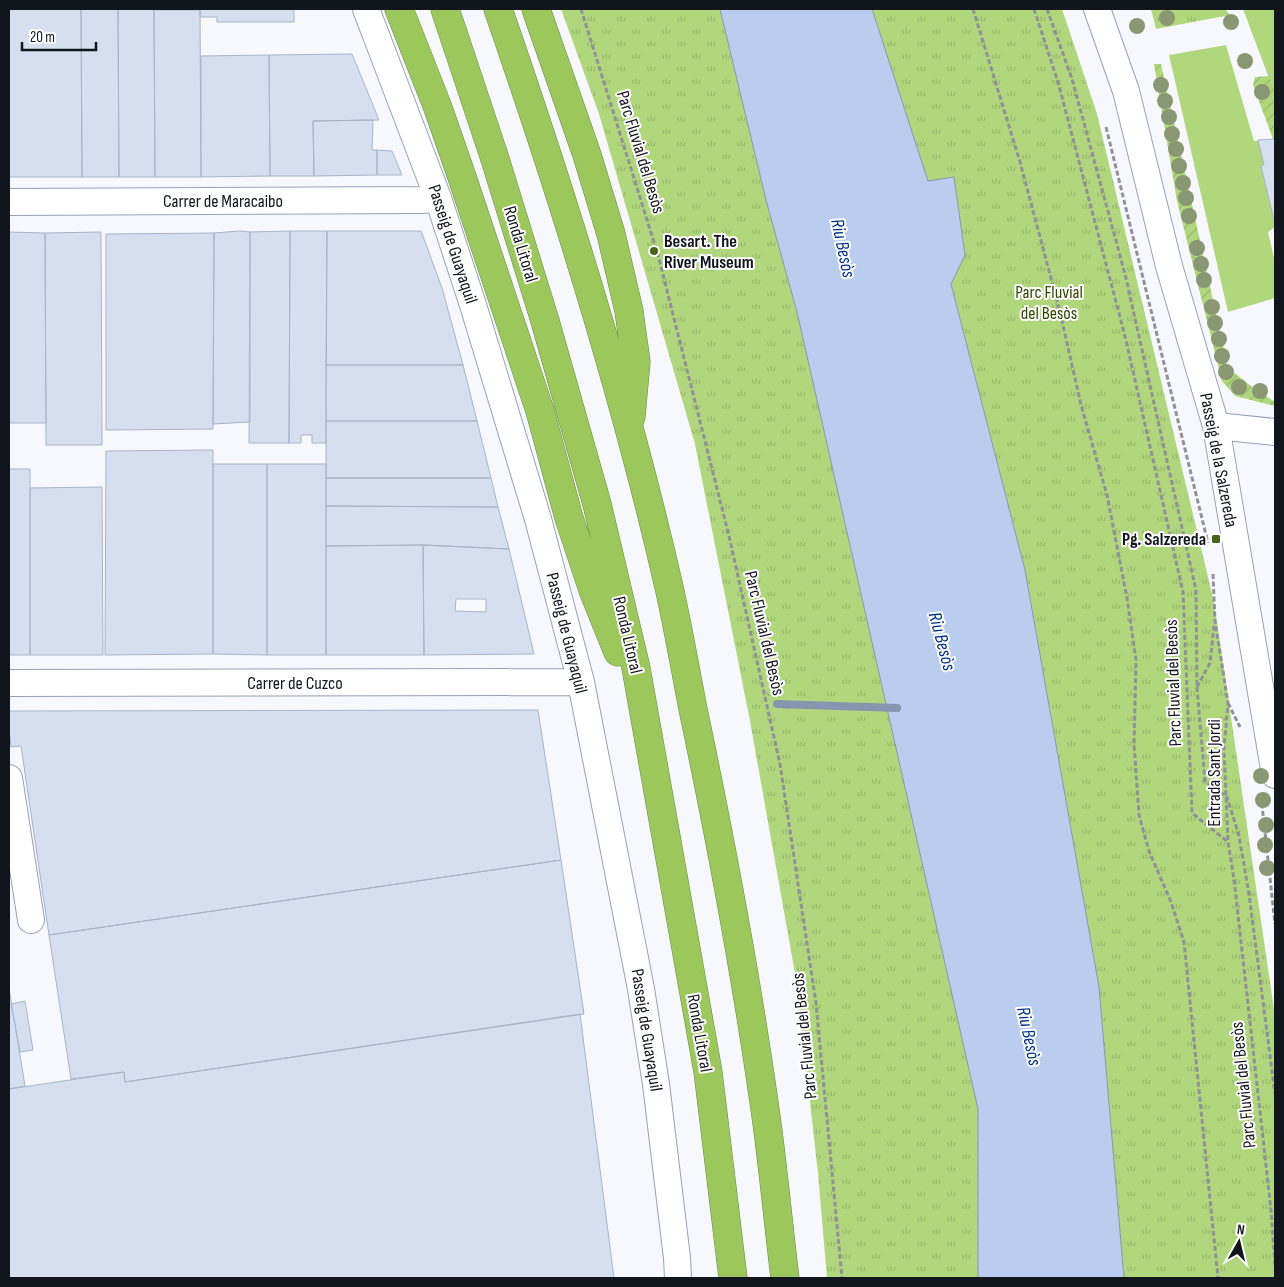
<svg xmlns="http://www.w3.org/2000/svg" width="1284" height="1287" font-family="'Sofia Sans Condensed',sans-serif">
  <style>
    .grass { fill: #b0d77c }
    .park { fill: url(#park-tufts) }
    .garden { fill: url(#garden-furrows) }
    .water { fill: #bacdef; stroke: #8796b0 }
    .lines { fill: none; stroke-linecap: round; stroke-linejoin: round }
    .stream { stroke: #8796b0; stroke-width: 8 }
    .building { fill: #d5dff0; stroke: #a8b4c9; fill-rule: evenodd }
    .minor-casing { stroke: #96a1b6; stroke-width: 28 }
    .highway-casing { stroke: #6b8945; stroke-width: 29 }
    .path { stroke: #8f9298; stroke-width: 3; stroke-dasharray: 5 2.5; stroke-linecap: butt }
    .minor { stroke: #fff; stroke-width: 26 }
    .highway { stroke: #9bc75b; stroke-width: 28 }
    .tree { fill: #899772 }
    .poi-dot { fill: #476416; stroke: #fff; stroke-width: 2 }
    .labels { text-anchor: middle; stroke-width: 4; stroke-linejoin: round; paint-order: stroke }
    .street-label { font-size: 18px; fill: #11151c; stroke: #fff }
    .poi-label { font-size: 18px; font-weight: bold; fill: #11151c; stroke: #fff; text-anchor: start }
    .park-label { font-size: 18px; fill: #304800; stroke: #fff }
    .water-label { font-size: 19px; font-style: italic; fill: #01318d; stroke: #fff }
  </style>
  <defs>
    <pattern id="park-tufts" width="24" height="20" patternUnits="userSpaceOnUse" patternTransform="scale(1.25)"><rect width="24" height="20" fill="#b0d77c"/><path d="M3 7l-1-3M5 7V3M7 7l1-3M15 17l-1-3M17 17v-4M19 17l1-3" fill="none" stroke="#96b86b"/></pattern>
    <pattern id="garden-furrows" width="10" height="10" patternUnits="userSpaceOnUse" patternTransform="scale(1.25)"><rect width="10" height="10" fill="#b0d77c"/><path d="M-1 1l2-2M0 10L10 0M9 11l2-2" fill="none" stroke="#96b86b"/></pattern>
  </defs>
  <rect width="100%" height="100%" fill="#f6f8fd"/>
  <!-- grass -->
  <path class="grass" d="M1243 9H1275V94Z
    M1226 45 1254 141 1275 139V227L1268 232 1275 262V298L1228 312 1169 55Z"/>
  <!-- park -->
  <path class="park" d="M561 9H720L767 204 797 312 978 1109V1278H827L818 1173 796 979 750 721 695 444 599 114Z
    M872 9H1062L1097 114 1214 602 1275 1016V1278H1124L1099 987 1025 570 951 283 965 255 954 177 928 182Z
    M1151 9H1225L1230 15 1156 29Z"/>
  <!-- garden -->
  <path class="garden" d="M1154 64H1161L1228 368 1251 386 1275 402V406L1235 396 1222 381 1177 201Z
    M1269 76 1275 93V139H1273L1253 85 1255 77Z"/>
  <!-- water -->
  <path class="water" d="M720 9H872L928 181 954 177 965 255 951 284 1025 570 1099 987 1124 1278H978V1109L797 312 767 204Z"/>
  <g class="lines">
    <!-- stream -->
    <path class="stream" d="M777 704 897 708"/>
  </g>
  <!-- building -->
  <path class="building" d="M9 9H81L82 177H9Z
    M81 9H118L119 177H82Z
    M118 9H154L155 177H119Z
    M200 9H294V22H217V17H200Z
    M154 10H200L201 177H155Z
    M352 54 379 120 313 121 314 176H270L269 55Z
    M269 55 270 176 201 177V56Z
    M373 120 372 150H377V175L314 176 313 121Z
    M1275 139V224L1261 166 1264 165 1258 140Z
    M377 150 392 151 402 175H377Z
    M240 231 250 232V422L213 424 214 233Z
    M290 231H327L326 443H312V435H301V443H289Z
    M290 231 289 443H249L250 232Z
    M327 231H421L442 288 463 365H326Z
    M9 232 45 233 46 423H9Z
    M101 232 102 445H46L45 233Z
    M214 233 213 429 106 430V234Z
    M326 365H463L477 421H326Z
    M326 421H477L491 478H326Z
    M213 450V654L105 655 106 451Z
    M213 464H267V655L213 654Z
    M267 464H326V655H267Z
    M9 469H30V655H9Z
    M326 478H491L498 507 326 506Z
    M102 487 103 655H30V488Z
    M326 506 498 507 509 549 423 545 326 546Z
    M423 545 509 549 534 654 424 655ZM456 599H486V612L455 611Z
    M423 545 424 655H326V546Z
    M538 710 561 860 49 935 21 746 11 747 9 729V711Z
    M561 860 584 1014 125 1082 124 1072 71 1079 49 935Z
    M9 988 25 1086 9 1089Z
    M25 1001 33 1050 20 1052 11 1004Z
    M580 1014 614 1278H9V1089L124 1072 125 1082Z"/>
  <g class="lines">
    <defs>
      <path id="minor" d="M366 9 438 198 473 305 538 519 581 682 641 989 656 1084 677 1258 678 1278
        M1097 9 1126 91 1169 266 1216 426 1275 775
        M9 202 424 200 438 198
        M1216 426 1275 432
        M9 683 581 682
        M9 778 31 920"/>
      <path id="highway" d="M399 9 438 108 463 180 540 411 569 518 593 590 618 652
        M445 9 495 159 545 321 597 504 636 668 708 1072 733 1278
        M498 9C564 199 624 391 669 587 678 627 685 668 693 709 721 842 746 975 765 1109 773 1165 778 1222 785 1278
        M536 9 587 155 611 234 629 311 636 362 631 417"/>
    </defs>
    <!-- minor casing -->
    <use href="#minor" class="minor-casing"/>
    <!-- highway casing -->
    <use href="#highway" class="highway-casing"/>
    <!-- path -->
    <path class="path" d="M581 9 658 255 729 536 780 764 816 1003 842 1278
      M973 9 1020 162 1060 312 1081 405 1107 495 1127 598 1136 660 1134 743 1139 815 1149 851 1171 902 1184 942 1218 1278
      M1034 9 1058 82 1125 336 1183 592 1192 813 1228 842 1234 879 1271 1210 1275 1265
      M1047 9 1072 79 1125 274 1196 590 1197 688 1205 781 1227 797 1239 836 1249 894 1275 1094
      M1106 127 1208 543
      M1213 574 1215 621 1228 703 1224 748 1228 842
      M1197 687 1210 663 1214 626
      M1228 703 1240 727
      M1261 796 1275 924"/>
    <!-- minor -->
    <use href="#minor" class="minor"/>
    <!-- highway -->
    <use href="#highway" class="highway"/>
  </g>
  <!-- trees -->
  <g class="tree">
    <circle cx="1167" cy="18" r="8"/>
    <circle cx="1231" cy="22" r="8"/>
    <circle cx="1137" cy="26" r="8"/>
    <circle cx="1245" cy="61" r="8"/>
    <circle cx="1161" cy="85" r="8"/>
    <circle cx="1262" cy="92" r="8"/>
    <circle cx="1165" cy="101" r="8"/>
    <circle cx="1169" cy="117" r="8"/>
    <circle cx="1172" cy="134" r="8"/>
    <circle cx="1176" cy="149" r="8"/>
    <circle cx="1179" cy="166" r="8"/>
    <circle cx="1183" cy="183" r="8"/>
    <circle cx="1186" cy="198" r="8"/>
    <circle cx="1189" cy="216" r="8"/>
    <circle cx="1197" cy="248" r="8"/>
    <circle cx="1201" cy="264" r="8"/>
    <circle cx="1204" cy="280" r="8"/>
    <circle cx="1212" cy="307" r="8"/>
    <circle cx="1215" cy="323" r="8"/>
    <circle cx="1219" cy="339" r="8"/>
    <circle cx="1222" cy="356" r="8"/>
    <circle cx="1226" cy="372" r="8"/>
    <circle cx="1239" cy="387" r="8"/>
    <circle cx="1260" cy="391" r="8"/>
    <circle cx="1261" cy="776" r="8"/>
    <circle cx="1263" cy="800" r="8"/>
    <circle cx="1266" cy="825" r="8"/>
    <circle cx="1265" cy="845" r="8"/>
    <circle cx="1267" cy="868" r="8"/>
  </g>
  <!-- markers -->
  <g class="poi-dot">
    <circle cx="654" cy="251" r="5"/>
    <rect x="1211" y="534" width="10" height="10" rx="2.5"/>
  </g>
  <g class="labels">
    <!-- street labels -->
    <g class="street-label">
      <text transform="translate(641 152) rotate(73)" y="6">Parc Fluvial del Besòs</text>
      <text x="223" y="207">Carrer de Maracaibo</text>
      <text transform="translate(453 244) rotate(72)" y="6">Passeig de Guayaquil</text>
      <text transform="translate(521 244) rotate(73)" y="6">Ronda Litoral</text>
      <text transform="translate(1219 460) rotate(79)" y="6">Passeig de la Salzereda</text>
      <text transform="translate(567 633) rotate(76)" y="6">Passeig de Guayaquil</text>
      <text transform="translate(765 633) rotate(77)" y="6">Parc Fluvial del Besòs</text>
      <text transform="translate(628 635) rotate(77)" y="6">Ronda Litoral</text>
      <text x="295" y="689">Carrer de Cuzco</text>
      <text transform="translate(1173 683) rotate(-92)" y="6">Parc Fluvial del Besòs</text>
      <text transform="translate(1214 773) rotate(-90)" y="6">Entrada Sant Jordi</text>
      <text transform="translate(647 1030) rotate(81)" y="6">Passeig de Guayaquil</text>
      <text transform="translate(700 1033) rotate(80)" y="6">Ronda Litoral</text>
      <text transform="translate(804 1036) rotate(-96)" y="6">Parc Fluvial del Besòs</text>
      <text transform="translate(1243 1085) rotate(-96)" y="6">Parc Fluvial del Besòs</text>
    </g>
    <!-- poi labels -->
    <g class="poi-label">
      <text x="664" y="247">Besart. The<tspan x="664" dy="21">River Museum</tspan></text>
      <text x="1206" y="545" text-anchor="end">Pg. Salzereda</text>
    </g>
    <!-- park labels -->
    <g class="park-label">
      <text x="1049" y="298">Parc Fluvial<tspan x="1049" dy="21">del Besòs</tspan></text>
    </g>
    <!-- water labels -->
    <g class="water-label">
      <text transform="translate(844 248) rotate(78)" y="7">Riu Besòs</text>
      <text transform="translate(943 641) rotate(75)" y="7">Riu Besòs</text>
      <text transform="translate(1030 1036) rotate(78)" y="7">Riu Besòs</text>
    </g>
  </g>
  <!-- border -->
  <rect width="1284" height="1287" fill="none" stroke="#11151c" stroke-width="20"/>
  <!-- north arrow -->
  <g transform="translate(1239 1242) rotate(8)" stroke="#ffffff" stroke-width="4" paint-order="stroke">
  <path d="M0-4L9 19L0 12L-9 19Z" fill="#11151c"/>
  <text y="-8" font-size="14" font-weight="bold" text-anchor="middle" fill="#11151c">N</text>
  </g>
  <!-- scale -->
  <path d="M22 42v8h74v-8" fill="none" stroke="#11151c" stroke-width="2.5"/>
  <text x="30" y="42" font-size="15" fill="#11151c" stroke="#ffffff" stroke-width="4" paint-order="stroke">20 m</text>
</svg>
